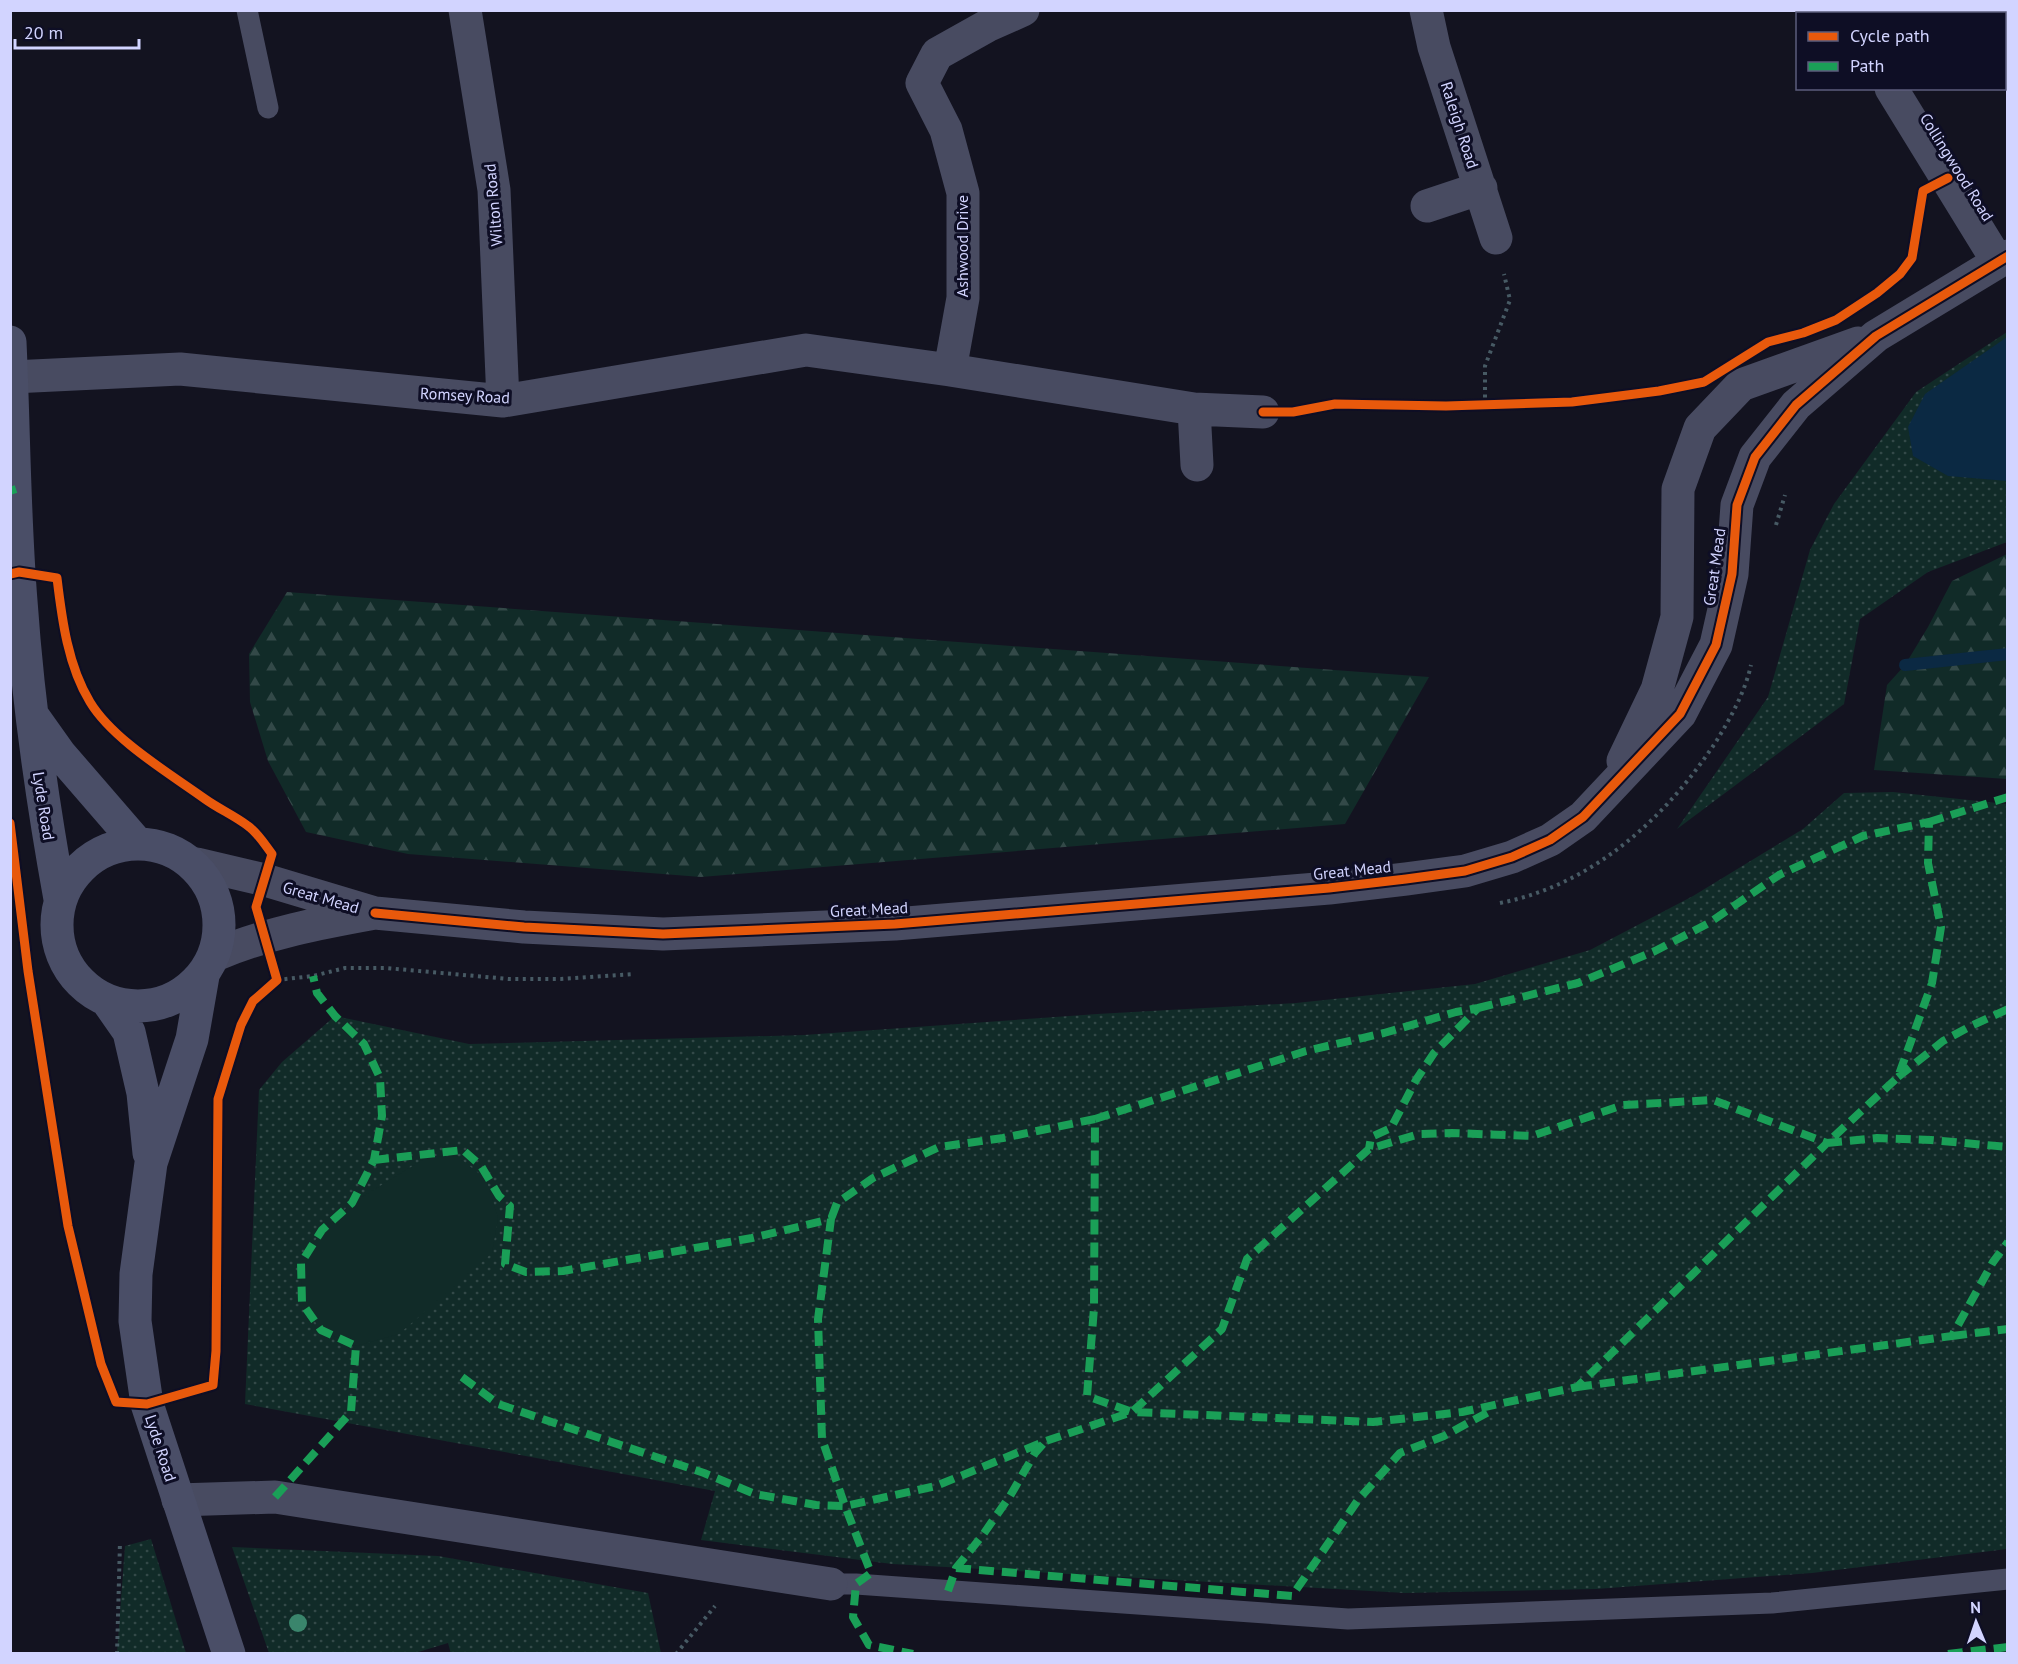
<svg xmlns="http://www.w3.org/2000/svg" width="2018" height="1664" font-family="'PT Sans',sans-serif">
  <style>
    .green { fill: url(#green-dots) }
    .forest { fill: url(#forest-firs) }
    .pitch { fill: #112b28 }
    .water { fill: #0b2943 }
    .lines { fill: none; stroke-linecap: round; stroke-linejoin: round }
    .stream { stroke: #0b2943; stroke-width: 12 }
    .path { stroke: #475a64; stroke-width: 4; stroke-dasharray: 3 4.5; stroke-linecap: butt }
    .lane { stroke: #484b61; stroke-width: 21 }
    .street { stroke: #484b61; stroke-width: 33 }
    .secondary { stroke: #4a4e67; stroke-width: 33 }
    .quiet { stroke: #1a9f57; stroke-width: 8; stroke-dasharray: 15 8; stroke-linecap: butt }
    .cycleway-casing { stroke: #0e0e25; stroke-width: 13 }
    .cycleway { stroke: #e8590c; stroke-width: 9 }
    .tree { fill: #3a856c }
    .labels { text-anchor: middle; stroke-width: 6; stroke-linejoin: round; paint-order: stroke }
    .street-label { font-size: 16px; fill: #d2d4ff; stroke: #0e0e25 }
  </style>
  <defs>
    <pattern id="green-dots" width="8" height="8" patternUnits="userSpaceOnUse" patternTransform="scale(1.5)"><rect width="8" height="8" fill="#112b28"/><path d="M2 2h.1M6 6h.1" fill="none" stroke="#334948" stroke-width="1.8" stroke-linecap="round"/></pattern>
    <pattern id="forest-firs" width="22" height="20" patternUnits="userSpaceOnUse" patternTransform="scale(1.5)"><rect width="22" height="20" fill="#112b28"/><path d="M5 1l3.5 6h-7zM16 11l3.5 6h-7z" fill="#334948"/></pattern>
  </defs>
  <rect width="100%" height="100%" fill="#131320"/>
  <!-- green -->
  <path class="green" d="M2007 332V542L1928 572 1860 619 1844 704 1677 829 1768 697 1810 550 1834 504 1916 392Z
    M1893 792 2007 804V1549L1812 1573 1596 1589 1405 1593 892 1564 701 1540 715 1491 245 1404 259 1090 282 1062 335 1016 469 1044 804 1035 1097 1014 1296 1003 1475 984 1590 950 1693 896 1803 829 1844 793Z
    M151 1539 186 1653H117L125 1546Z
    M232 1547 438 1556 648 1593 661 1653 451 1654 448 1643 415 1653H269Z"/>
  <!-- forest -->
  <path class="forest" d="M2007 554V779L1874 770 1887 685 1905 665 1928 627 1952 581Z
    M287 592 1429 677 1345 824 701 877 408 854 306 832 268 761 250 702 249 654Z"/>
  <!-- pitch -->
  <path class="pitch" d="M429 1156 458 1157 486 1179 498 1218 492 1253 399 1334 356 1346 321 1330 302 1303 301 1263 322 1230 352 1203Z"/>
  <!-- water -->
  <path class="water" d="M2007 337V481L1948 476 1913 456 1908 427 1925 394Z"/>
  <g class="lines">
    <!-- stream -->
    <path class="stream" d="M1905 665 2008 654"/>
    <!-- path -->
    <path class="path" d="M1485 405V366L1510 300 1504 274
      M1776 525 1785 495
      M1500 903C1593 885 1667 817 1717 740 1731 717 1745 692 1751 665
      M277 980 313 976 345 968H386L509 979H561L635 974
      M117 1654 120 1542
      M676 1654 715 1606"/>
    <!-- lane -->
    <path class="lane" d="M247 10 268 108
      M831 1584H856L1348 1619 1772 1603 2008 1579"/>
    <!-- street -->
    <path class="street" d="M465 10 494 190 503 401
      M1023 10 987 26 937 54 922 83 946 130 963 193V298L950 370 1194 409 1263 412
      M1426 10 1434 47 1496 238
      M1862 10V14
      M1891 88 1998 262
      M1427 206 1481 188
      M12 377 180 369 503 401 806 350 950 370
      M1194 409 1197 465
      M1623 761 1657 690 1677 617 1678 489 1700 428 1741 385 1858 343
      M197 864 265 880 375 913C320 923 267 933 215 955
      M375 913 524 927 663 934 895 924 1329 888 1406 879 1465 871 1512 857 1550 840 1583 817 1680 714 1716 645 1732 574 1737 505 1755 457 1796 405 1876 336 2008 256
      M178 1500 275 1497 831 1584"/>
    <!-- secondary -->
    <path class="secondary" d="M10 342C14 428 14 515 21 601 28 702 42 800 60 899
      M33 716 60 754 137 843
      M57 925a81 81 0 1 1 162 0a81 81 0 1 1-162 0Z
      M203 976 192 1039 151 1163 136 1274 135 1321 147 1404 229 1654
      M108 1002 129 1032 143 1093 149 1153"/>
    <!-- quiet -->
    <path class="quiet" d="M10 491 16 489
      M1929 822 2008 797
      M1478 1008 1578 983 1655 951 1709 923 1779 875 1863 836 1929 822 1928 863 1941 927 1932 983 1898 1077 1827 1143
      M1898 1077 1943 1041 1973 1025 2008 1009
      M1095 1119 1306 1051 1384 1033 1456 1012 1478 1008 1434 1053 1416 1080 1391 1128 1371 1137 1369 1149
      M1827 1143 1877 1138 1931 1140 2008 1147
      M374 1160 463 1150 481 1166 499 1196 510 1206 505 1264 526 1272 563 1271 752 1238 831 1219 818 1319 822 1439 845 1506 871 1573 856 1584 853 1617 869 1645 913 1654
      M1952 1336 2008 1329
      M462 1377 498 1404 704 1473 755 1494 816 1505 845 1506 936 1486 1046 1441 1132 1412 1222 1329 1247 1259 1369 1149 1419 1134 1452 1133 1532 1136 1623 1105 1713 1100 1827 1143 1577 1387 1462 1412 1373 1422 1132 1412 1087 1396 1094 1308 1095 1119 1003 1138 939 1147 873 1178 837 1203 831 1219
      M1577 1387 1952 1336 1993 1262 2008 1242
      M275 1497 351 1412 356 1346 321 1330 302 1303 301 1263 322 1230 352 1203 374 1160 382 1116 380 1078 364 1044 335 1016 317 993 313 976
      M956 1568 1292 1596 1358 1500 1400 1453 1444 1436 1494 1409
      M948 1591 956 1568 982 1536 1010 1496 1035 1453 1044 1443
      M1948 1654 2008 1647"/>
    <defs>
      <path id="cycleway" d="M1263 412H1293L1335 404 1446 406 1572 402 1659 391 1704 382 1768 342 1803 333 1836 320 1877 293 1900 274 1912 258 1923 191 1948 178
        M10 574 19 572 57 578C62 620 68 666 90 702 113 740 169 773 205 799 219 809 235 816 248 826 258 833 265 845 272 854L256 907 277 980 253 1001 241 1025 218 1099 216 1351 213 1385 147 1404 116 1402 101 1364 68 1226 28 971 10 823
        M375 913 524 927 663 934 895 924 1329 888 1406 879 1465 871 1512 857 1550 840 1583 817 1680 714 1716 645 1732 574 1737 505 1755 457 1796 405 1876 336 2008 256"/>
    </defs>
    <!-- cycleway casing -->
    <use href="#cycleway" class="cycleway-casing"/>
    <!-- cycleway -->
    <use href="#cycleway" class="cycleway"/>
  </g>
  <!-- trees -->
  <circle class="tree" cx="298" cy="1623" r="9"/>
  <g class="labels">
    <!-- street labels -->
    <g class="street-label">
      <text transform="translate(1460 125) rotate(72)" y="6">Raleigh Road</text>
      <text transform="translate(1957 167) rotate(58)" y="6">Collingwood Road</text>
      <text transform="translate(493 205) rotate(-95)" y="6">Wilton Road</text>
      <text transform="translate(962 246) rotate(-90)" y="6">Ashwood Drive</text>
      <text transform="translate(465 395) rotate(3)" y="6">Romsey Road</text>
      <text transform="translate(1714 567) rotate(-82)" y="6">Great Mead</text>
      <text transform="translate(44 806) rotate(81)" y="6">Lyde Road</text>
      <text transform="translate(1352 870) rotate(-6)" y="6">Great Mead</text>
      <text transform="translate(321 897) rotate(16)" y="6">Great Mead</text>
      <text transform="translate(869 909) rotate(-3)" y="6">Great Mead</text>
      <text transform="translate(161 1448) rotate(72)" y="6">Lyde Road</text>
    </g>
  </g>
  <!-- border -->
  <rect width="2018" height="1664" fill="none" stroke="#d2d4ff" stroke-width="24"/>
  <!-- legend -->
  <rect x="1796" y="12" width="210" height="78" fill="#0e0e25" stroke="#5c5d7c" stroke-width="1.5"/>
  <rect x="1808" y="32" width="30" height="9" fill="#e8590c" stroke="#5c5d7c" stroke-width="1.5"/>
  <text x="1850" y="42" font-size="18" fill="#d2d4ff">Cycle path</text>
  <rect x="1808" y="62" width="30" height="9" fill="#1a9f57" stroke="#5c5d7c" stroke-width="1.5"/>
  <text x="1850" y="72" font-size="18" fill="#d2d4ff">Path</text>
  <!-- north arrow -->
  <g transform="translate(1976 1622) rotate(358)" stroke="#0e0e25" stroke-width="4.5" paint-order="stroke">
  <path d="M0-4.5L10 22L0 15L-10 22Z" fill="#d2d4ff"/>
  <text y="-9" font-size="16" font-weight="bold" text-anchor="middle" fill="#d2d4ff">N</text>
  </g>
  <!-- scale -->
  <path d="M15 39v9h124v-9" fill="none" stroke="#d2d4ff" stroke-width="3"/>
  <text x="24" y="39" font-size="18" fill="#d2d4ff" stroke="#0e0e25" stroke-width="4.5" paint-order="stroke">20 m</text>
</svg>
